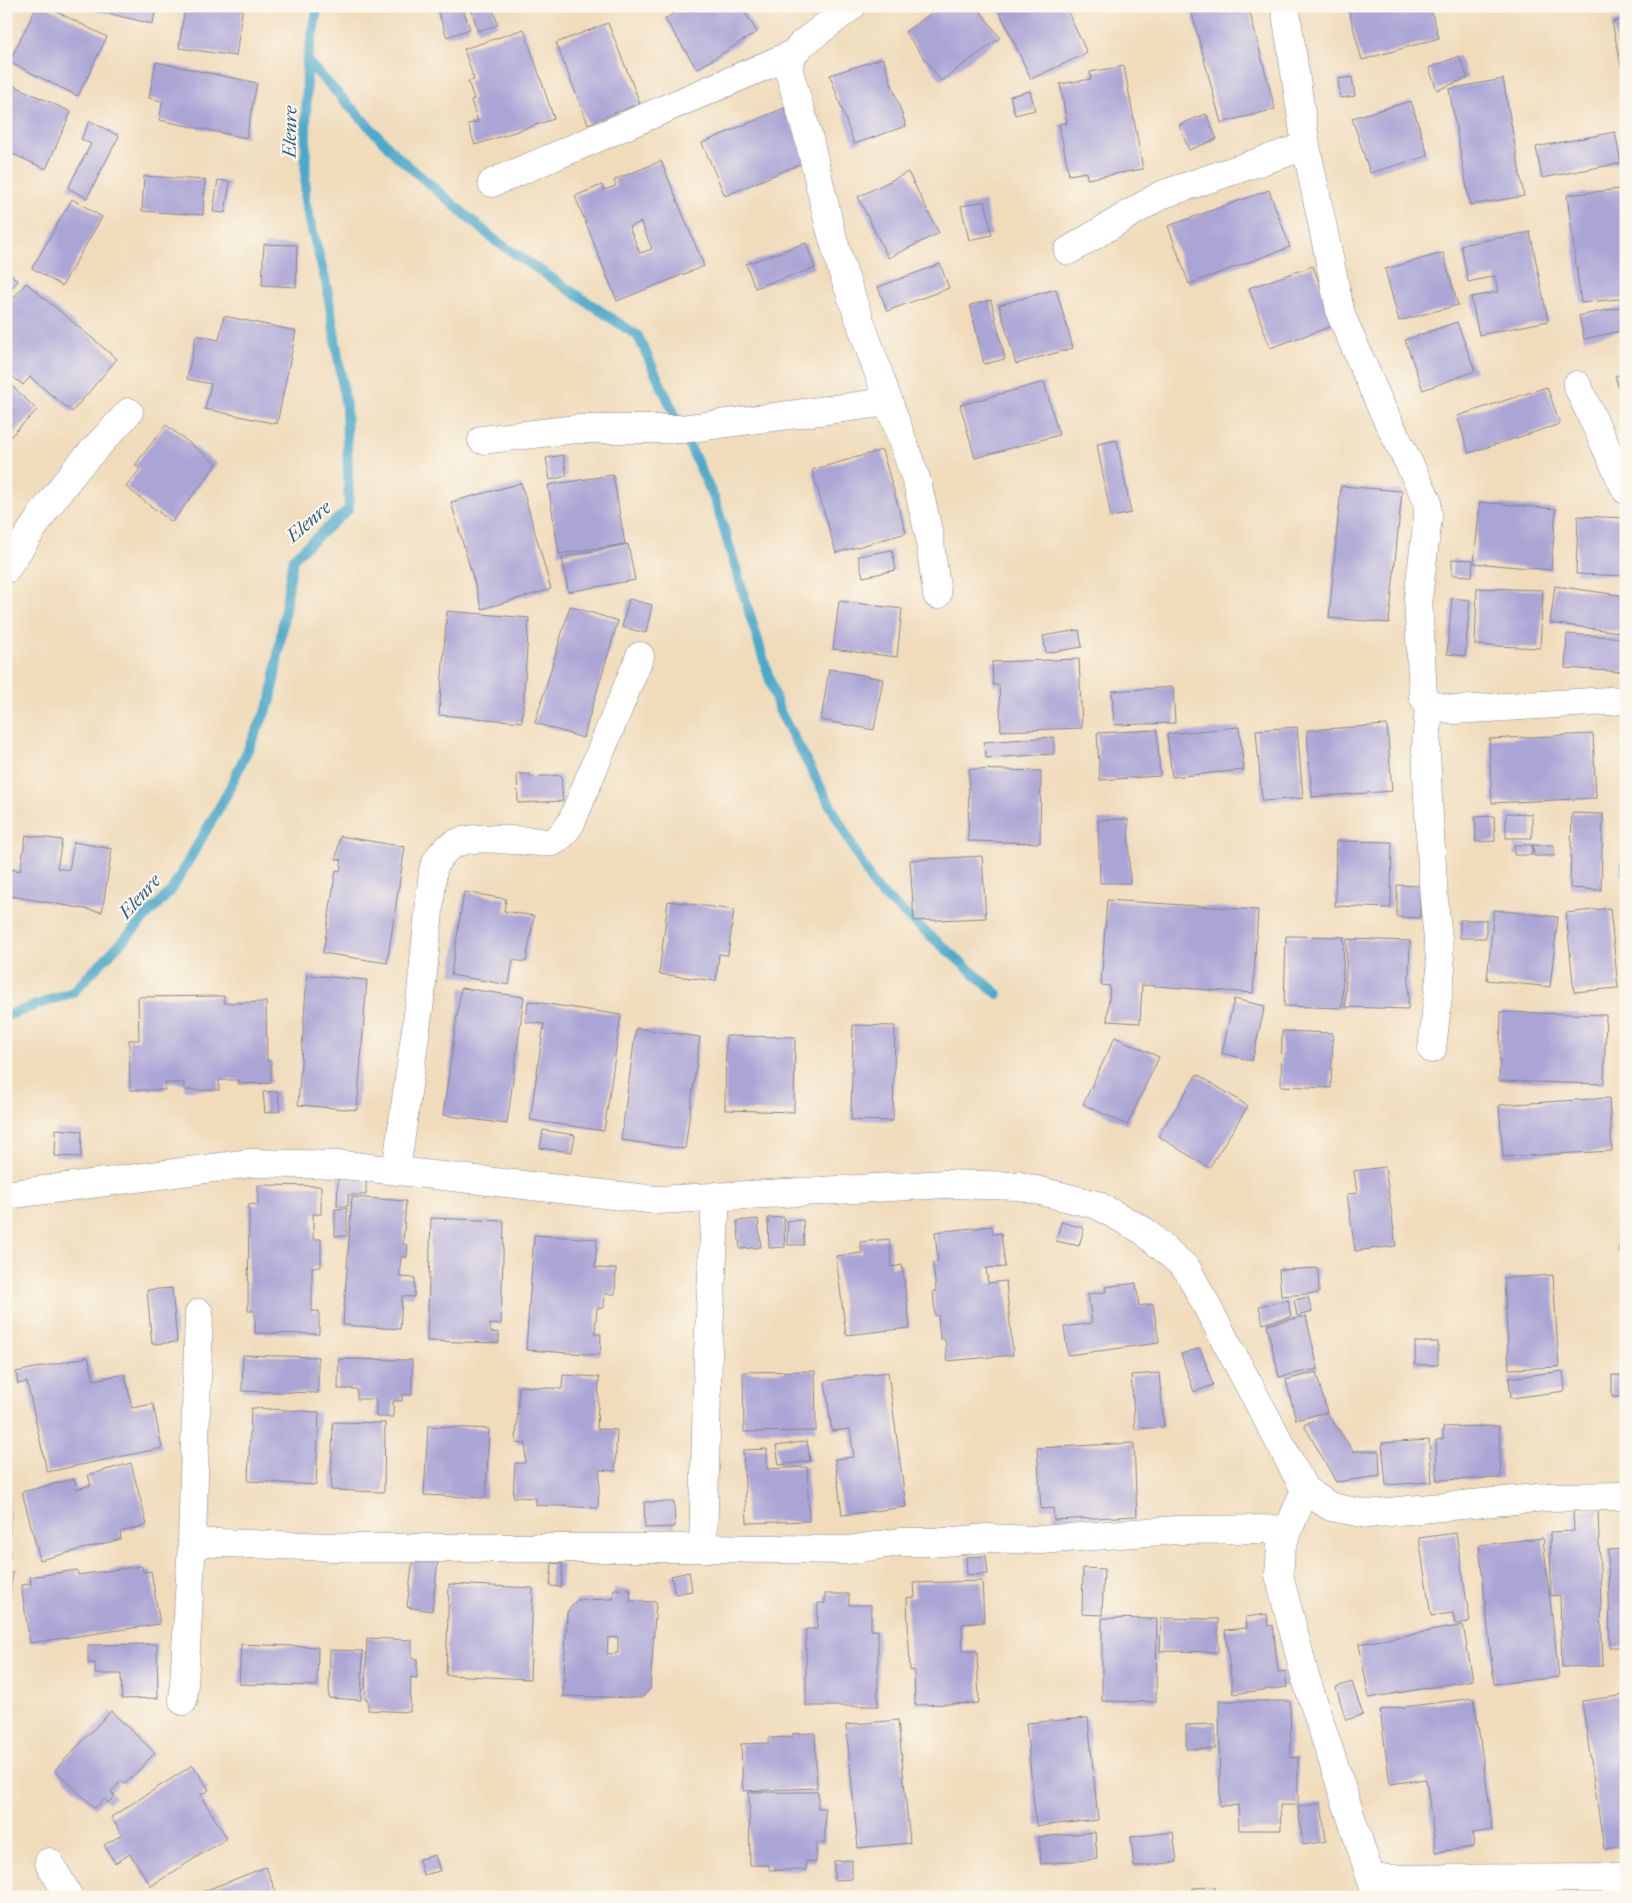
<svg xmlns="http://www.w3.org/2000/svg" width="1632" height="1903" font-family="'IM FELL French Canon',serif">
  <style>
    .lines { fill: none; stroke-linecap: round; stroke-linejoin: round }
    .stream { stroke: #4ba9ca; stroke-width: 10 }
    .building { fill: #aba5d6; fill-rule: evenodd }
    .minor-casing { stroke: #86868c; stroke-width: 29 }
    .minor { stroke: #fff; stroke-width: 28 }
    .labels { text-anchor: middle; stroke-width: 4.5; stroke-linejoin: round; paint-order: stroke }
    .water-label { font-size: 19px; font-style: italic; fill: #2c5a84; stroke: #fbf7ec }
  </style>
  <rect width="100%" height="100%" fill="#fbf7ec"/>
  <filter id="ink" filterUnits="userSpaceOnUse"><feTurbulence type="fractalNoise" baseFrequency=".02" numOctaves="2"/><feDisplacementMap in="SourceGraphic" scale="10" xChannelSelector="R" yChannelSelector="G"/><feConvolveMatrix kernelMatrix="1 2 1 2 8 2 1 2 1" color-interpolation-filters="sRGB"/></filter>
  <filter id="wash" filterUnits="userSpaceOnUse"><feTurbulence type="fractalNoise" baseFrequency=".0096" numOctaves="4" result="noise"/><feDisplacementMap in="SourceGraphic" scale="20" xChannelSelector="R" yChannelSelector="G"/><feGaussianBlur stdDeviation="1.12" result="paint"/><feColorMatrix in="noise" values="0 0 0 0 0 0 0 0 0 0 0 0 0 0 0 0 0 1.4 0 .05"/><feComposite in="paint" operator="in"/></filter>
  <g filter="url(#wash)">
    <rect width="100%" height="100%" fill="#f0dcbb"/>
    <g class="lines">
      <!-- stream -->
      <path class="stream" d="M307 61 399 158 496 241 638 336 715 500 779 710 875 888 998 994
        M6 1016 73 992 171 891 227 794 271 700 293 558 349 509 346 407 327 287 305 202 307 61 318 6"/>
    </g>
    <g id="blocks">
      <!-- building -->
      <path class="building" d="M37 6H45L107 37 78 96 9 62Z
        M77 6H156L153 24Z
        M185 6H243L236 56 179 48Z
        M436 6H462L470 29 447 37Z
        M470 6H492L498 25 478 31Z
        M685 6H741L757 32 697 69 665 19Z
        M941 6H977L1000 38 941 81 905 32Z
        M997 6H1065L1087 53 1031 79Z
        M1190 6H1248L1275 109 1221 123Z
        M1354 6H1430L1439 38 1362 60 1348 8Z
        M1626 19V85H1625L1612 22Z
        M608 23 640 103 588 124 556 43Z
        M524 29 554 119 475 145 468 124 478 122 471 100 474 99 468 81 474 80 464 49Z
        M6 50 11 52 6 60Z
        M1459 56 1468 78 1437 90 1429 68Z
        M883 58 906 126 854 144 830 75Z
        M156 62 257 83 246 138 159 120 163 101 149 98Z
        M1124 66 1143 169 1087 179 1086 172 1069 175 1059 124 1067 123 1060 84 1091 79 1090 72Z
        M1352 77 1355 96 1340 98 1338 79Z
        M1503 79 1524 196 1470 205 1449 89Z
        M6 82 71 112 46 169 6 151Z
        M1030 91 1035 110 1015 115 1010 96Z
        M1411 101 1428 156 1370 173 1352 118Z
        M784 108 807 161 725 196 702 143Z
        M1206 114 1217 139 1189 150 1179 125Z
        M90 121 119 136 87 198 68 188 91 144 81 139Z
        M1615 132 1621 163 1542 178 1536 147Z
        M661 161 704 266 617 301 575 196 602 185 604 190 616 186 614 180ZM641 222 652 249 640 253 629 227Z
        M908 172 939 233 888 258 858 197Z
        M144 176 205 180 203 215 142 211Z
        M218 180 230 182 225 213 213 212Z
        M1620 189 1626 229V298L1581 303 1567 195Z
        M1269 190 1290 247 1189 284 1168 226Z
        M72 199 102 217 62 286 32 268Z
        M985 201 992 235 969 240 961 206Z
        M1530 232 1548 321 1479 335 1471 297 1498 292 1495 276 1468 282 1461 245Z
        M806 243 815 268 755 288 746 264Z
        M264 244 297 245 296 287 262 285Z
        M1443 253 1458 305 1399 321 1385 269Z
        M940 264 949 288 887 311 878 287Z
        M1313 266 1335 325 1270 348 1249 288Z
        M6 271 18 281 6 294Z
        M26 283 117 359 72 412 30 377 23 385 6 371V307Z
        M1056 289 1073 348 1016 364 999 305Z
        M991 300 1005 359 984 364 970 305Z
        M1626 306V330L1584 339 1579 316Z
        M224 316 296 331 277 424 205 409 211 384 187 379 196 335 219 340Z
        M1457 322 1475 371 1423 390 1405 340Z
        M1626 373V408L1625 409 1615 376Z
        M6 380 37 410 6 441Z
        M1044 382 1059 435 975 458 960 405Z
        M1547 387 1560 424 1469 453 1457 416Z
        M166 425 217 464 172 522 126 487 140 469 135 465Z
        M1117 440 1131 513 1111 517 1097 444Z
        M882 450 906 533 836 553 812 470Z
        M563 455 567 476 550 480 546 458Z
        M613 475 625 544 559 554 548 485Z
        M521 483 551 589 482 609 451 502Z
        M1341 486 1402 491 1389 623 1329 618Z
        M1480 502 1556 509 1551 570 1474 563Z
        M1578 516 1626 518V576L1576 574Z
        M628 544 635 580 568 592 562 557Z
        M892 550 896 570 863 577 858 556Z
        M1452 559 1473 560 1472 576 1452 575Z
        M1555 586 1626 596V633L1550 623Z
        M1477 588 1543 590 1540 648 1475 645Z
        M1452 598 1470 600 1465 656 1447 654Z
        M629 599 652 605 646 633 622 627Z
        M839 601 902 609 897 657 833 649Z
        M570 606 618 621 583 738 535 723Z
        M447 611 529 618 522 722 439 715Z
        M1079 630 1082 647 1046 653 1043 636Z
        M1567 634 1626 638 1625 672 1565 668Z
        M1079 659 1082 728 1001 731 999 685H993L992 662Z
        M829 669 883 679 874 730 821 720Z
        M1173 687 1175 723 1114 725 1112 691Z
        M1387 725 1392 791 1312 797 1307 730Z
        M1239 727 1244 770 1172 777 1167 734Z
        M1297 727 1303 798 1262 801 1256 730Z
        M1157 730 1160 776 1100 780 1097 733Z
        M1593 734 1596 798 1492 803 1489 739Z
        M1054 737V754L986 758 984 742Z
        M1624 767H1626V798H1622Z
        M969 769 1041 771 1040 843 968 841Z
        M517 774H530V777L561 775 563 801 518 803Z
        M1506 813 1532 814V838H1506Z
        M1572 813 1603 814 1601 890 1570 888Z
        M1494 816 1495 841 1476 842 1475 817Z
        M1128 819 1130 883H1100L1098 820Z
        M1625 833H1626V876L1620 875Z
        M26 835 62 840 57 868 69 870 74 842 112 849 102 912 6 895 11 869 20 871Z
        M340 836 405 847 387 963 323 953 336 870 340 871 342 860 336 859Z
        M1336 841 1392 842 1391 908 1335 906Z
        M1514 845H1532V855H1514Z
        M1533 845H1554V856H1534Z
        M982 856 986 918 914 921 910 860Z
        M1397 885 1420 886V918L1397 917Z
        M464 892 506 899 504 911 534 916 526 962 513 960 509 985 451 975Z
        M1107 900 1258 910 1253 993 1142 985 1140 1023 1107 1021 1110 986 1101 985Z
        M668 901 734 910 728 955 719 954 716 981 659 974Z
        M1610 908 1618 988 1574 992 1566 913Z
        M1494 910 1558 917 1550 987 1487 980Z
        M1460 920H1486V938H1460Z
        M1286 936 1344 937 1342 1008 1284 1006Z
        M1347 939 1410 941 1408 1009 1345 1007Z
        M307 975 367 980 357 1110 298 1105Z
        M461 988 524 997 507 1124 443 1115Z
        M224 996V1003L266 1002 267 1061H271V1083L239 1084V1080H219V1090H184V1083H165V1090H130L129 1040H139L138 997Z
        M1234 999 1265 1006 1252 1061 1222 1053Z
        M528 1001 621 1015 604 1131 530 1120 544 1024 526 1022Z
        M1501 1012 1606 1015 1604 1084 1499 1081Z
        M853 1025 895 1026 893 1121 851 1120Z
        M636 1028 700 1037 685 1149 621 1140Z
        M1282 1031 1333 1033 1331 1088 1281 1086Z
        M726 1036 795 1037 794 1112 725 1110Z
        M1115 1037 1159 1057 1127 1125 1083 1104Z
        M1197 1074 1248 1106 1209 1168 1158 1136Z
        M278 1091 280 1111 265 1113 263 1092Z
        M1609 1098 1612 1151 1503 1157 1499 1105Z
        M56 1129 82 1131 81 1157 55 1156Z
        M543 1130 575 1135 572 1152 540 1148Z
        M1385 1167 1396 1246 1355 1251 1347 1194 1357 1193 1354 1171Z
        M338 1178H366V1195H348V1206H337Z
        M258 1185 321 1186V1214H313V1239H321V1267H312V1311H319V1334L255 1333V1311H248L249 1204 258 1205Z
        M1622 1187 1626 1188V1253H1619Z
        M352 1197 406 1201 403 1244 408 1245 407 1257H401L399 1277 415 1278 414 1297 402 1296 400 1329 343 1325Z
        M347 1208V1236H335V1209Z
        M784 1217 785 1247 769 1248 768 1218Z
        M431 1218 504 1221 501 1324H490V1332L499 1333V1343L427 1341Z
        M758 1219 761 1247 740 1249 737 1221Z
        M803 1220 804 1245H788L787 1221Z
        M1061 1222 1084 1228 1079 1246 1056 1241Z
        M992 1226 993 1234 1001 1233 1005 1267 986 1268 988 1283 1006 1281 1013 1355 947 1361 945 1339H940L938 1315 935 1316 933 1291H936L933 1263 938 1262 935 1232Z
        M534 1235 597 1239 595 1268 616 1269 615 1294H605L604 1308H597L595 1334H601L600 1355 526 1350Z
        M889 1239 892 1267 902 1265 910 1328 846 1335 836 1256 862 1253 860 1242Z
        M1318 1268 1319 1293 1281 1296 1279 1270Z
        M1553 1275 1559 1367 1509 1369 1504 1278Z
        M1136 1283 1139 1306 1153 1304 1159 1343 1068 1355 1064 1327 1092 1323 1088 1294 1106 1292 1105 1287Z
        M172 1288 177 1342 152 1344 147 1290Z
        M1308 1297 1312 1312 1297 1316 1294 1300Z
        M1288 1300 1291 1317 1263 1324 1259 1306Z
        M1306 1316 1318 1369 1279 1377 1267 1325Z
        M1415 1342H1438V1365H1415Z
        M1200 1348 1213 1385 1194 1392 1181 1354Z
        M243 1355 318 1357V1393L242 1391Z
        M88 1357 94 1380 125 1374 132 1408 153 1404 162 1448 47 1472 27 1382 18 1384 16 1372Z
        M339 1359 412 1360V1395H402V1401H393V1417H376V1399H357V1389H338Z
        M815 1371 816 1431 744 1432 743 1372Z
        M1563 1371 1565 1391 1511 1398 1509 1378Z
        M888 1372 906 1507 842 1515 835 1459 854 1457 850 1429 832 1431 825 1381Z
        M1316 1372 1327 1412 1296 1420 1286 1380Z
        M1159 1373 1164 1427 1135 1429 1131 1375Z
        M563 1375 599 1377 597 1429 617 1430 615 1471 600 1470 598 1508 536 1505V1498L513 1497 515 1463H525L526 1444 516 1443 519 1386 562 1389Z
        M1612 1375H1626V1397H1612Z
        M251 1408 319 1412 316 1485 248 1481Z
        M6 1411H8L9 1474H6Z
        M1327 1413 1353 1451H1379L1380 1476 1336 1482 1304 1425Z
        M333 1422 385 1423 384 1492 331 1490Z
        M428 1426 489 1429 486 1498 424 1495Z
        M1499 1426 1501 1478 1437 1480 1436 1440 1443 1439V1427Z
        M1429 1440 1432 1482 1386 1485 1382 1443Z
        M807 1441 810 1461 779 1465 776 1446Z
        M1134 1443 1137 1516 1054 1520 1053 1508 1041 1509 1037 1448Z
        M767 1449V1469L807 1467 809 1521 747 1523 743 1450Z
        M131 1463 147 1525 120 1532 121 1539 40 1560 22 1492 74 1479 77 1489 91 1485 88 1475Z
        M6 1494H9L10 1558H6Z
        M644 1502H674L675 1527 645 1528Z
        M1598 1510 1603 1666 1562 1667 1560 1595 1551 1596 1550 1532 1574 1531 1573 1511Z
        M1456 1533 1470 1622 1455 1624 1453 1613 1431 1616 1419 1538Z
        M1543 1538 1559 1677 1494 1684 1479 1545Z
        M1626 1549V1647H1610L1608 1550Z
        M986 1556 988 1574 967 1575 966 1557Z
        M413 1558 438 1561 432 1611 407 1607Z
        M552 1563 563 1564 561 1587 550 1586Z
        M142 1566 143 1572 151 1571 160 1624 30 1643 21 1585 31 1584 30 1577 77 1570 78 1575Z
        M1083 1568 1104 1569 1102 1615 1082 1614Z
        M6 1572 13 1573 7 1612 6 1611Z
        M689 1572 692 1591 675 1594 671 1576Z
        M982 1581 984 1622 962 1624 963 1651H977L979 1703 915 1705 914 1670 910 1671 907 1598 915 1597 914 1583Z
        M449 1584 533 1588 530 1679 446 1675Z
        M614 1589 631 1590 630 1601 656 1602 650 1689 642 1698 563 1696 567 1612 577 1600 613 1599ZM618 1637V1653L607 1654 608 1638Z
        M825 1594H849V1605H871V1630H878V1706H806V1629H817L818 1603H825Z
        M1267 1614 1269 1626 1273 1625 1278 1672 1285 1671 1287 1687 1233 1694 1225 1630 1247 1628 1246 1617Z
        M1102 1618 1157 1619 1156 1702 1102 1701Z
        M1161 1618 1218 1619V1652L1160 1651Z
        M1463 1625 1473 1680 1369 1698 1359 1644Z
        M367 1638 412 1640V1659H417V1678L411 1677 410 1712 368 1710V1700L365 1699Z
        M157 1644 158 1698 122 1699 121 1674H95V1663H88V1645Z
        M241 1644 318 1647 317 1686 239 1684Z
        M330 1650 363 1651 361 1700 329 1698Z
        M1352 1682 1363 1715 1346 1720 1336 1687Z
        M1626 1695V1846L1604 1849 1582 1701Z
        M1474 1698 1493 1830 1472 1833 1474 1847 1436 1852 1426 1779 1390 1784 1380 1710Z
        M1219 1701H1290L1291 1758 1298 1757V1805H1280L1281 1830H1239L1238 1805 1220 1806Z
        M111 1711 155 1753 125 1784 121 1781 111 1792 115 1796 108 1803 105 1799 95 1808 55 1770Z
        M1088 1718 1098 1820 1036 1826 1026 1723Z
        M898 1720 910 1843 858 1848 846 1725Z
        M1215 1724V1749H1186V1725Z
        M815 1733 817 1788 743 1791 741 1744 769 1743V1738L793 1737 792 1734Z
        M193 1765 209 1790 200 1795 227 1838 151 1886 130 1854 115 1863 104 1845 122 1835 111 1817Z
        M749 1792H818V1808H825V1843H816V1862L806 1861V1870H769V1865H750Z
        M1321 1803 1326 1841 1303 1845 1298 1807Z
        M1095 1832 1097 1859 1041 1864 1039 1837Z
        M1173 1832 1177 1862 1134 1867 1131 1837Z
        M435 1855 440 1871 423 1875 419 1859Z
        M852 1860V1879L834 1880V1861Z
        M266 1867 278 1897H189Z
        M1215 1887V1897H1193V1888Z"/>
    </g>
  </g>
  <g filter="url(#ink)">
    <use href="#blocks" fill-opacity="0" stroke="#86868c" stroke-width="1"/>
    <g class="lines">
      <defs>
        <path id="minor" d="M852 6 802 44 793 54 788 68 809 139 830 228 842 270 917 482 929 535 937 595
          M1285 6 1306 146 1341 315 1382 409 1427 500 1428 517 1418 598 1423 697 1429 704 1454 710 1626 700
          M492 183 793 54
          M1068 251 1161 195 1306 146
          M1577 385 1626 490
          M482 440 577 429H682L888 402
          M6 569 45 510 76 469 129 412
          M1429 704 1426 748 1428 799 1434 900 1441 969 1432 1049
          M396 1171 421 993 433 870C447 827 493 840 529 841 536 841 546 844 552 842 561 838 566 830 571 823L640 656
          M6 1195 251 1163 344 1165 657 1200 946 1184 1020 1186 1097 1205 1144 1231 1187 1269 1305 1490 1331 1507 1367 1514 1547 1497 1626 1496
          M1305 1490 1281 1547 1279 1575 1305 1676 1377 1897
          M192 1542 362 1548H703L848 1550 900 1542H944L986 1538 1039 1540 1176 1530 1289 1529
          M703 1548 708 1352 716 1196
          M183 1701 192 1542 199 1313
          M49 1862 69 1897
          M1372 1879 1626 1878"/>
      </defs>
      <!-- minor casing -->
      <use href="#minor" class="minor-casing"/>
      <!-- minor -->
      <use href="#minor" class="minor"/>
    </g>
  </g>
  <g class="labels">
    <!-- water labels -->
    <g class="water-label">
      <text transform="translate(289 132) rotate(-89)" y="7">Elenre</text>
      <text transform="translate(308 521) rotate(-41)" y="7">Elenre</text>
      <text transform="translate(139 896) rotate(-48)" y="7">Elenre</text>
    </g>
  </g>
  <!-- margin -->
  <rect width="1632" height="1903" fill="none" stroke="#fbf7ec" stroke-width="25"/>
</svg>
